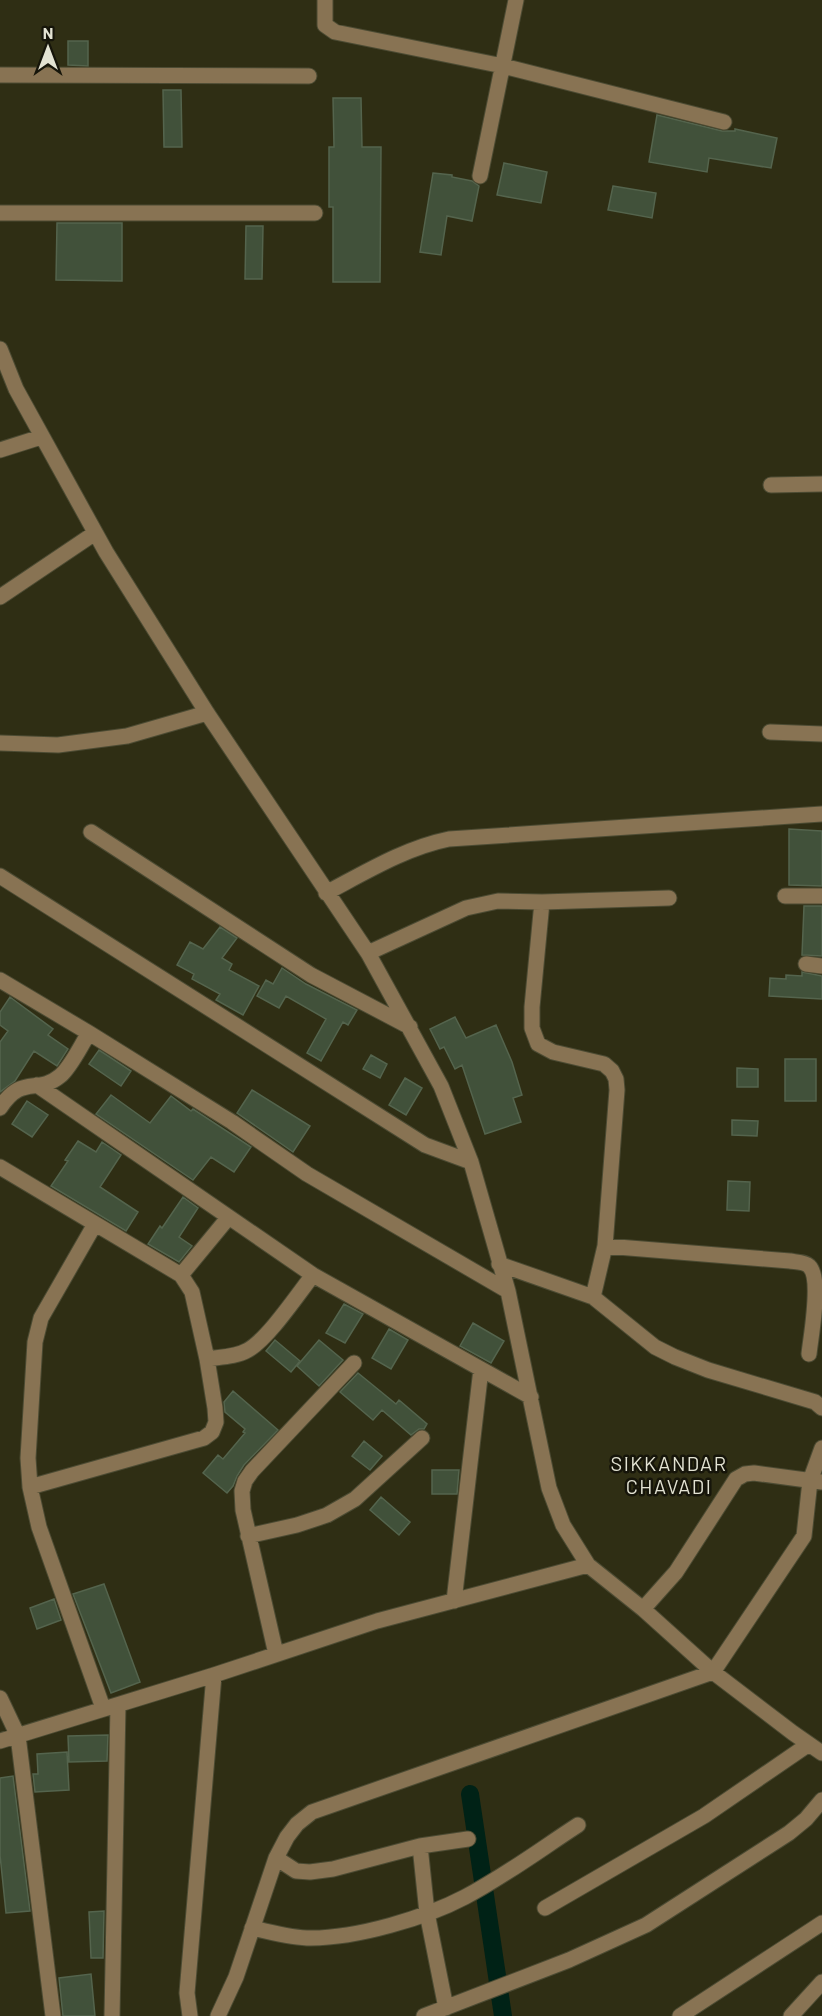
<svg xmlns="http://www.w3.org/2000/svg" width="822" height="2016" font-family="Barlow,sans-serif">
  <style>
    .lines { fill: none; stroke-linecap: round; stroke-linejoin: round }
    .canal { stroke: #002216; stroke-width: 18 }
    .building { fill: #41513a; stroke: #54644d; stroke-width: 1.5 }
    .minor-casing { stroke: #4c4b33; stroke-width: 17 }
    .minor { stroke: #887353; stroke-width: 15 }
    .labels { text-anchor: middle; stroke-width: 5; stroke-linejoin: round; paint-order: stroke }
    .neighbourhood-label { font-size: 20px; letter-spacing: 1.5px; fill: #e3e3d3; stroke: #16150a }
  </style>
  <rect width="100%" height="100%" fill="#2f2e14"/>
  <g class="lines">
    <!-- canal -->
    <path class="canal" d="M470 1794 503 2016"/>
  </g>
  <!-- building -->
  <path class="building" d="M68 41H88V66L68 65Z
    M163 90H181L182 147H164Z
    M333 98H361L362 147H381L380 282H333V207H329V147H334Z
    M657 115 722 131H735V129L777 138 771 168 709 158 707 172 649 162Z
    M504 163 547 172 541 203 497 195Z
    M433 173 452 175V177L472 181 479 186 472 221 447 216 441 255 420 252Z
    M613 186 656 193 652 218 608 210Z
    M57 223H122V281L56 280Z
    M246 226H263L262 279H245Z
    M789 829 822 831V886L789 885Z
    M804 906H822V956L802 955Z
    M220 927 237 938 222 958 232 964 229 970 259 986 243 1015 216 1000 220 994 192 979 194 974 177 965 190 942 203 949Z
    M282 968 306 984 357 1010 348 1025 343 1022 321 1061 307 1053 326 1019 286 996 279 1008 257 996 266 980 273 984Z
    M802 972 822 976V999L769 996 770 978 786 979V975L802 976Z
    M10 997 53 1029 48 1035 68 1049 57 1066 34 1051 15 1081 0 1092V1042L8 1031 0 1025V1012Z
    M455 1017 466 1038 496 1025 512 1062 522 1095 513 1098 521 1122 485 1134 462 1065 455 1069 444 1047 440 1049 430 1029Z
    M99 1050 131 1071 121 1086 89 1064Z
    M371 1055 387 1064 380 1078 363 1069Z
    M785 1059H816V1101H785Z
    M737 1068 758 1069V1087H737Z
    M405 1078 422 1088 406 1115 389 1105Z
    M252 1090 310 1126 293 1152 237 1113Z
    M111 1095 150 1123 171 1096 191 1111 193 1109 251 1147 234 1172 211 1157 193 1180 96 1114Z
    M27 1101 48 1115 32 1137 12 1124Z
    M732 1120 758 1121 757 1136 732 1135Z
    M78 1141 96 1152 102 1142 121 1155 100 1187 138 1212 126 1231 51 1186 68 1161 65 1160Z
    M728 1181 750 1182 749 1211 727 1210Z
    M183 1197 198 1208 179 1237 192 1246 179 1262 148 1244 160 1226 162 1228Z
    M344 1304 363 1314 345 1343 326 1333Z
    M473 1323 504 1341 491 1363 460 1346Z
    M389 1329 408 1340 391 1369 372 1358Z
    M275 1340 300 1361 291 1372 266 1351Z
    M319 1340 343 1360 319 1386 297 1366Z
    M358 1373 396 1404 399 1400 427 1424 424 1429H419L411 1435 382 1410 373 1420 340 1392Z
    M233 1391 278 1430 244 1465 237 1476 233 1486 227 1493 203 1473 218 1455 223 1459 245 1433 243 1432 245 1429 225 1412 224 1402Z
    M364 1441 382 1456 370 1470 352 1456Z
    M432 1470H459L457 1494H432Z
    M381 1497 410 1522 399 1535 370 1510Z
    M104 1584 140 1682 111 1693 73 1594Z
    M54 1599 61 1620 37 1629 30 1608Z
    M108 1735 107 1761 69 1762 68 1736Z
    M67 1752 69 1790 35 1792 33 1774H38L37 1754Z
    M13 1776 30 1911 6 1913 0 1855V1778Z
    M104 1911 103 1958H91L89 1912Z
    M91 1974 95 2016H63L59 1978Z"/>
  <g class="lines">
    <defs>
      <path id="minor" d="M325 0V25L335 32 503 66 724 122
        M0 75 309 76
        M480 176 516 0
        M0 213H315
        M0 349 16 389 106 552 207 713 368 953 441 1086 471 1162 508 1291 549 1488 563 1525 588 1565 643 1609 713 1672 793 1733 822 1753
        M0 450 41 437
        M771 485 822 484
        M0 597 95 533
        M770 732 822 734
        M0 743 58 745 127 736 207 713
        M91 832 311 975 410 1027
        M0 876 425 1145 471 1162
        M326 893C366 872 405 848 449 839L822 814
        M785 896H822
        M542 902 532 1007V1028L538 1044 553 1052 604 1064 612 1071 616 1079 617 1090 605 1246 593 1297
        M368 953 466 908 498 901 542 902 669 898
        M806 964 822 966
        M0 980 89 1033 232 1122 307 1174 508 1291
        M37 1085 313 1275 531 1397
        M0 1108C22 1074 37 1095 60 1076 71 1067 81 1045 89 1033
        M0 1167 181 1275 192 1292 207 1359 215 1408 216 1422 212 1432 204 1438 30 1487
        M95 1224 41 1318 35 1342 28 1458 30 1487 39 1527 103 1708
        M605 1246 790 1261C796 1262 805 1262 809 1266 822 1278 811 1335 809 1354
        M499 1264 593 1297 655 1347 675 1357 708 1370 815 1402 822 1408
        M181 1275 228 1218
        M207 1359C220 1357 236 1357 248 1350 268 1339 298 1294 313 1275
        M248 1536 297 1525 327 1515 355 1499 422 1438
        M454 1601 481 1369
        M643 1609 676 1572 736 1479 745 1474 754 1473 822 1482
        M276 1654 243 1510 242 1491 245 1481 252 1471 354 1363
        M0 1698 18 1736 53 2016
        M0 1741 214 1675 377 1621 588 1565
        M420 1846 427 1913 446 2008
        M276 1858 296 1871 310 1872 333 1869 420 1846 468 1839
        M545 1908 704 1816 809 1744
        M252 1928C271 1932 291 1938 311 1938 357 1938 425 1918 465 1897 505 1876 541 1849 578 1825
        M112 2016 118 1705
        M190 2016 187 1993 214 1675
        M218 2016 236 1977 276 1858 287 1837 297 1824 312 1812 713 1672 804 1536 810 1481 822 1448
        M424 2016 569 1960 646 1925 789 1833 806 1819 822 1800
        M680 2016 822 1923
        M791 2016 822 1982"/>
    </defs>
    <!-- minor casing -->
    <use href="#minor" class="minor-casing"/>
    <!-- minor -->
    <use href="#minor" class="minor"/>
  </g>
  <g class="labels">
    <!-- neighbourhood labels -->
    <g class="neighbourhood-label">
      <text x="669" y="1471">SIKKANDAR<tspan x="669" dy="23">CHAVADI</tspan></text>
    </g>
  </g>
  <!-- north arrow -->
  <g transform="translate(48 48)" stroke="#16150a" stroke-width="4.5" paint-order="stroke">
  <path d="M0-4.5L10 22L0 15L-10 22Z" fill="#e3e3d3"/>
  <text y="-9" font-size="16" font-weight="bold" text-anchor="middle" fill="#e3e3d3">N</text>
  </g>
</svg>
